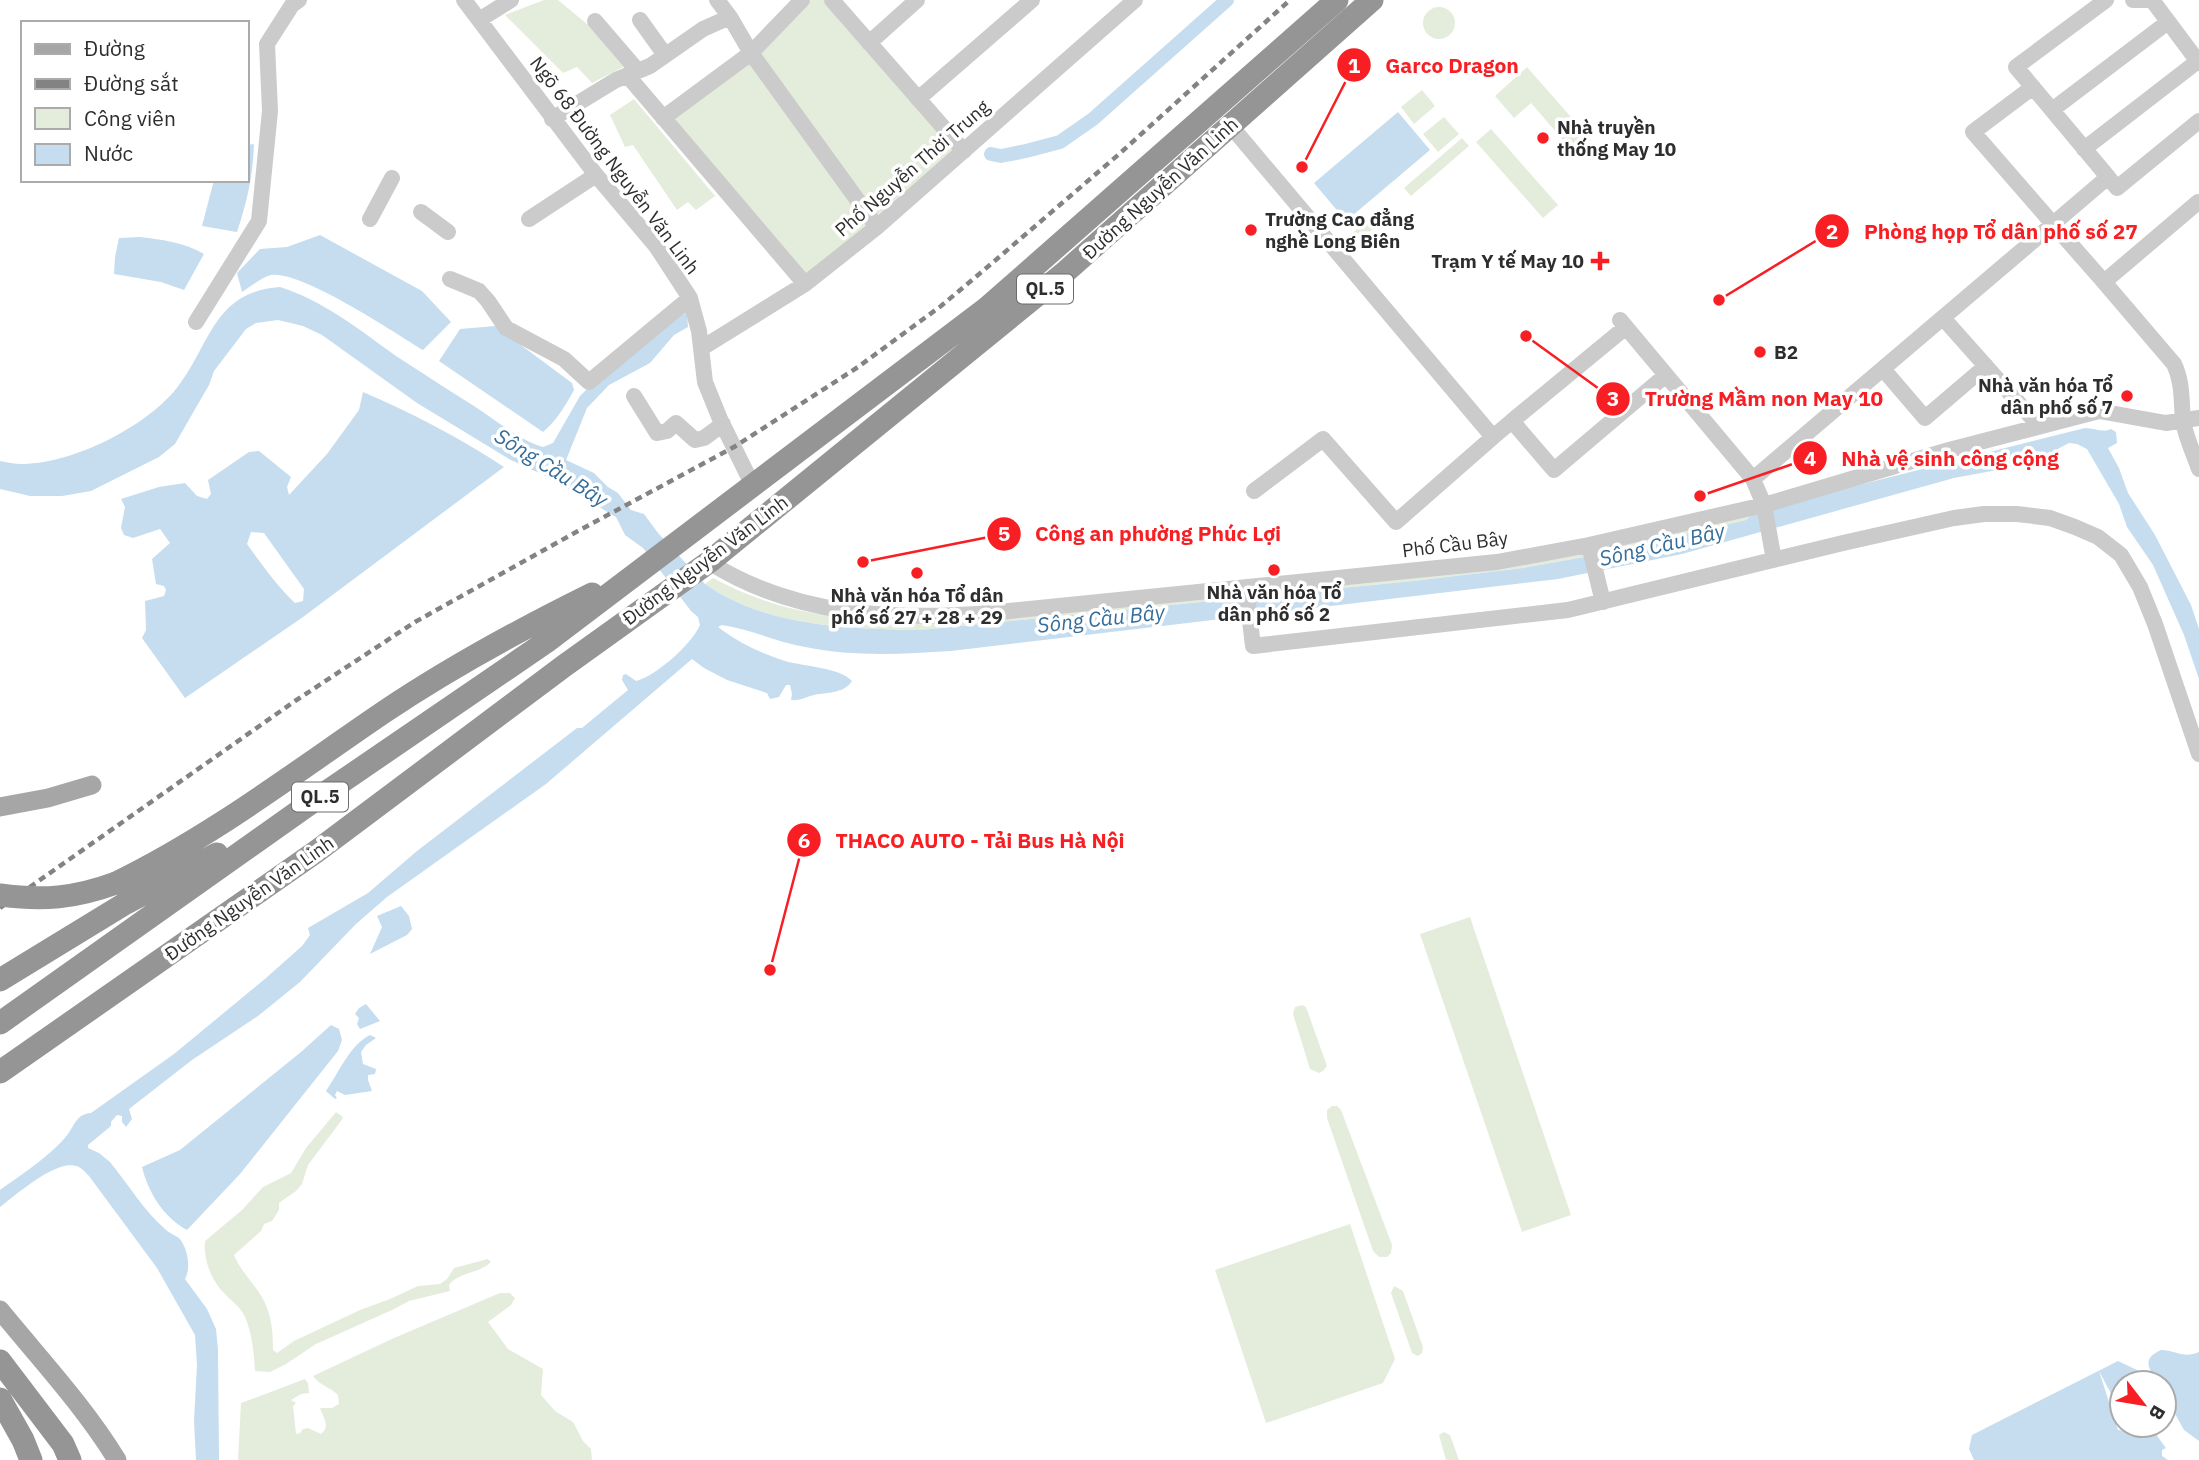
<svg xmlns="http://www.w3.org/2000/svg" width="2199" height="1460" font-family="'IBM Plex Sans',sans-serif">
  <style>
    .green { fill: #e4eddb }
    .water { fill: #c5ddef; fill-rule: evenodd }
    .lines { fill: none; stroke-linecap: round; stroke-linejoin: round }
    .canal { stroke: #c5ddef; stroke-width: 14 }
    .minor { stroke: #cbcbcb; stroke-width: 16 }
    .major { stroke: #a6a6a6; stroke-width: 19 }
    .highway { stroke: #959595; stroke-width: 23 }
    .rail { stroke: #838383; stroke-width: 4.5; stroke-dasharray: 7 5; stroke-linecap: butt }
    .highway-bridge { stroke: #959595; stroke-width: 23 }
    .poi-dot { fill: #f71f24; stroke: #fff; stroke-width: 2.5 }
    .labels { text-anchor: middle; stroke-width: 7; stroke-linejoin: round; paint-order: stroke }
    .shield { fill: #fff; stroke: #6d6d6d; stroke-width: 2 }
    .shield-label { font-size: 18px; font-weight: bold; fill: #2e2e2e }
    .poi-label { font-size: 19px; font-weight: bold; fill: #2e2e2e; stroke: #fff; text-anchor: start }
    .street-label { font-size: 19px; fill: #2e2e2e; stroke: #fff }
    .water-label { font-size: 21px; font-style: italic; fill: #346d99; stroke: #fff }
    .leader { fill: none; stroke: #f71f24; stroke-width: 2.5 }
    .callout-dot { fill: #f71f24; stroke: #fff; stroke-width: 2.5 }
    .mark-label { font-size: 21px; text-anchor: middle; font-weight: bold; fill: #fff }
    .callout-label { font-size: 21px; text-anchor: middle; font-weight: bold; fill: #f71f24; stroke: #fff; stroke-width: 7; stroke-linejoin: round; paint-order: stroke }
  </style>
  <rect width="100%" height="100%" fill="#fff"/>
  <!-- green -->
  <path class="green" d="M544 0H558L633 62 592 83 577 67 563 73 505 15Z
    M802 0H832L964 151 805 284 663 118Z
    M1423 23a16 16 0 1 1 32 0a16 16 0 1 1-32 0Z
    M1527 67 1591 140 1575 154 1531 103 1514 118 1495 96Z
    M1422 90 1435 106 1414 124 1401 107Z
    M634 99 715 196 696 210 688 202 677 210 633 145 625 147 610 115Z
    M1444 117 1459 134 1438 152 1423 134Z
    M1491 129 1558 205 1543 218 1476 142Z
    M1462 138 1469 146 1411 196 1404 188Z
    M1385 205 1392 213 1356 243 1350 235Z
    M1753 514 1746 520 1612 552 1523 568 1413 581 921 630C849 629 766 627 705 584L713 578C763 605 809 615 866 619L1485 567Z
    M1470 917 1571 1215 1522 1232 1420 934Z
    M1302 1005 1306 1007 1327 1066 1323 1071 1319 1073 1310 1069 1293 1014 1295 1007Z
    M1332 1106H1337L1341 1110 1392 1245 1391 1253 1387 1257H1379L1373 1251 1327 1118V1110Z
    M336 1112 343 1117 341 1121 308 1165 302 1184 296 1191 279 1203V1210L272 1221 264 1224 261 1231 234 1255C241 1272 256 1285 264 1301 272 1317 273 1333 273 1350L277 1353 294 1341 360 1310 390 1299 418 1286 440 1284 447 1279 454 1268 488 1259 491 1262C479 1274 458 1272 449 1285L450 1291 409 1301 392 1310 316 1344 286 1364 270 1372 255 1371C254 1354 252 1332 245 1317 240 1306 230 1300 223 1292 211 1280 203 1258 205 1241L242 1210 263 1187 291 1173 306 1148Z
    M1350 1224 1395 1359 1383 1383 1266 1423 1215 1270Z
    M1394 1286 1403 1291 1423 1347 1422 1353 1418 1356 1412 1353 1391 1293Z
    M500 1293H510L515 1298 511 1305 488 1322 508 1349 543 1369 541 1395 555 1411 573 1422 583 1441 591 1449 592 1460H238L241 1403 305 1379 308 1383 309 1393 301 1394 291 1400 296 1403 293 1406 296 1434 300 1433 303 1429 308 1428 321 1434C331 1426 323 1418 320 1408H332L339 1404 338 1395C331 1388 319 1385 313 1376L394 1338Z
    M1444 1432 1450 1435 1459 1460H1446L1439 1435Z"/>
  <!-- water -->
  <path class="water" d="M1398 112 1430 150 1346 221 1314 183Z
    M254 144C253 176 247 202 237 232L202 226 214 180H247V145Z
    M320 235 422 291 451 322 423 350C395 333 301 270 271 275 262 277 250 287 242 292L237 273 260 249 287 247Z
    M140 237C163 240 184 242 204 254L184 290 161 282 114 274 115 257 119 238Z
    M280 287C324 301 360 330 396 356 422 373 447 389 474 406 496 420 517 439 543 447L553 443 580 396 595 381 669 322 687 312 688 327 674 335 650 363 609 385 587 408 566 460 594 473 608 487 618 493 631 510 644 514 658 533 705 584C766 627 849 629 921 630L1413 581 1523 568 1612 552 1746 520 1753 514 1847 488 2085 428C2095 428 2102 433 2111 429L2116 432 2117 443 2108 448 2119 468 2128 493 2155 535 2191 605 2199 629V679L2184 635 2153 565 2127 527 2119 504 2087 449 2077 444 2069 443 2037 460 2008 468 1954 478 1682 554 1558 579 951 651C902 654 854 657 805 647 777 642 750 629 722 625L718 627 722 630C741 644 763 654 785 661 802 666 841 668 852 681 844 694 827 692 814 695 805 697 801 701 791 700L792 694 790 685H786L779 697 770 699 767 693 727 680 704 668 692 659 546 784 387 897 356 924 300 982 258 1016 192 1060 129 1109 132 1119 126 1127 122 1122V1116L117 1115 111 1122V1126L88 1145V1148L99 1153 110 1162C128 1184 144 1211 165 1229 169 1233 175 1235 179 1238 188 1248 191 1268 185 1279L207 1309 216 1329 218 1350 219 1460H196L194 1421 197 1365 195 1335 157 1268 89 1176C85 1172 81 1167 76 1166 55 1160 16 1195 0 1207V1190C21 1175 53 1154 68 1134 75 1124 77 1114 91 1113L174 1054 266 978 302 946 310 935 308 928 368 893 417 851 577 728H582L628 690 622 680 623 675 626 674 636 681C656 676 691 645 700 625L698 617 691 611 643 548 625 535 616 517 550 478 511 460 417 403 322 335 303 326 278 320 256 323 246 329 214 371 209 385 175 444 159 457 91 491 62 496H30L0 489V461C7 462 14 464 21 464 72 464 144 428 176 389 211 345 212 292 280 287Z
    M495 326 572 383 574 390C565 406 557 420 543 432L439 361 460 329Z
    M363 392C412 413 460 438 504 467L303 617 185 698 142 638 146 630 145 601 164 596 166 590 164 586 156 584 152 559 170 543 160 529 133 538 124 535 121 528 125 507 121 499 159 487 185 483 197 496 207 499 211 494 208 480 249 452 259 451 291 477 287 487 289 495 327 454 359 410ZM251 532 264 533 304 589 303 601 295 603C277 586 262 565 247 544Z
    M401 906 409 916 412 929 407 935 370 954 382 927 377 916Z
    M366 1004 380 1021 360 1029 357 1024 359 1018 355 1014 359 1008Z
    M331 1025 339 1029 342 1040 338 1051 240 1174 187 1230C164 1218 148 1192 142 1167L180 1150 301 1052Z
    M370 1035 376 1038 366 1045 361 1052 363 1064 376 1069 375 1074 368 1075V1080L372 1091 345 1095 337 1091 335 1095 337 1098 335 1099 326 1091C339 1072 350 1045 370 1035Z
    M2161 1350C2175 1350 2184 1359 2199 1352V1441L2184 1430 2164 1394V1383H2157C2149 1368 2141 1359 2161 1350Z
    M2118 1361 2139 1371 2144 1383H2122V1414L2099 1371 2118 1430 2137 1432 2152 1429 2166 1448 2162 1450V1456L2168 1460H1974L1969 1449 1972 1435Z"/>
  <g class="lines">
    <!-- canal -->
    <path class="canal" d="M991 154 1001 156 1026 151 1060 142 1093 119 1227 0"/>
    <!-- minor -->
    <path class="minor" d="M464 0 596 175 656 246 690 298 699 331 705 382 720 419 752 484
      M717 0 730 17
      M832 0 964 151
      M2133 0H2145
      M2152 0 2199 63
      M479 20 511 0
      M640 20 665 55
      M595 21 638 71
      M869 43 917 0
      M627 75 805 284
      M2033 87 1973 132 2053 224 2108 177 2016 67 2106 0
      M918 99 1032 0
      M2052 110 2168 22
      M663 118 751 53 877 227
      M552 119 616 80 650 66 703 29 730 17 751 53 802 0
      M1230 125 1493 437 1512 421 1554 470 1666 375 1753 479 2053 224 2104 282 2198 202 2199 204
      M2084 149 2198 61
      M2108 177 2117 188 2199 121
      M421 212 448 232
      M370 219 392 178
      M529 219 596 175
      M450 279 479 291 488 301 506 328 564 359 589 382 690 298
      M2104 282 2174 364C2183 383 2181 400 2183 420 2185 436 2194 454 2199 469
      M1943 318 2039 426
      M1620 320 1666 375
      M196 322 259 221 270 111 267 44 292 5 299 0
      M702 348 805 284 877 227 1135 0
      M1883 369 1925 418 1986 366
      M634 396 657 433 667 431 676 423 695 440 704 438 723 424
      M1512 421 1626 327
      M1753 479 1764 505 1774 560
      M1254 491 1323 439 1396 522 1493 437
      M1589 545 1603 602
      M709 562C792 615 893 621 989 613L1497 562 1589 545 1764 505 1949 450 2099 411 2166 423 2199 418
      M1246 587 1253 646 1568 610 1843 543 1954 518 1984 514H2017L2050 518 2075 527 2098 537 2121 555 2140 587 2155 624 2199 754"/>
    <!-- major -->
    <path class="major" d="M0 807 48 798 92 785
      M0 1310C40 1359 84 1406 117 1460"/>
    <!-- highway -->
    <path class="highway" d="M116 883C211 837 297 771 384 712 451 667 521 629 592 594
      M0 980 126 903 217 854
      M0 1023 312 802 546 642 987 308 1337 0
      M0 1072 317 851 564 666 709 562 1063 274 1372 0
      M0 1361 63 1444 70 1460
      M0 1399 23 1440 31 1460"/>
    <!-- rail -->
    <path class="rail" d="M0 908 295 701 415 622 578 531 734 447 858 367 941 306 984 270 1118 155 1290 0"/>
    <!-- highway-bridge -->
    <path class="highway-bridge" d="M0 895C43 901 75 898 116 883"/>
  </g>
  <!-- markers -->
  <g class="poi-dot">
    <circle cx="1543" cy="138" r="7"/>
    <circle cx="1251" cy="230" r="7"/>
    <path d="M1596.5 250.5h7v7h7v7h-7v7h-7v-7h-7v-7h7z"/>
    <circle cx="1760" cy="352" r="7"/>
    <circle cx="2127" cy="396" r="7"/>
    <circle cx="1274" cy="570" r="7"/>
    <circle cx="917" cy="573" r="7"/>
  </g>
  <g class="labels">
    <!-- shield labels -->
    <g class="shield">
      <rect x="1017" y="274.5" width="56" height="29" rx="5"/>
      <rect x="292" y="782.5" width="56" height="29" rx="5"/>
    </g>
    <g class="shield-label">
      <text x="1045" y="295">QL.5</text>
      <text x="320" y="803">QL.5</text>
    </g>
    <!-- poi labels -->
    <g class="poi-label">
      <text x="1557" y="134">Nhà truyền<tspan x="1557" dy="22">thống May 10</tspan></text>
      <text x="1265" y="226">Trường Cao đẳng<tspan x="1265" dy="22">nghề Long Biên</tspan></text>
      <text x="1584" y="268" text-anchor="end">Trạm Y tế May 10</text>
      <text x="1774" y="359">B2</text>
      <text x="2113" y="392" text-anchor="end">Nhà văn hóa Tổ<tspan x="2113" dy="22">dân phố số 7</tspan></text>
      <text x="1274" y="599" text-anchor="middle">Nhà văn hóa Tổ<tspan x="1274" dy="22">dân phố số 2</tspan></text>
      <text x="917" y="602" text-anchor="middle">Nhà văn hóa Tổ dân<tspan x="917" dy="22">phố số 27 + 28 + 29</tspan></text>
    </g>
    <!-- street labels -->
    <g class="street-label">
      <text transform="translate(615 165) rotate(53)" y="7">Ngõ 68 Đường Nguyễn Văn Linh</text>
      <text transform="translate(912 168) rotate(-41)" y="7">Phố Nguyễn Thời Trung</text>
      <text transform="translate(1160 188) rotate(-42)" y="7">Đường Nguyễn Văn Linh</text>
      <text transform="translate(1455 544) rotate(-7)" y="7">Phố Cầu Bây</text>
      <text transform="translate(705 560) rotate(-37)" y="7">Đường Nguyễn Văn Linh</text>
      <text transform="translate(249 898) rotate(-35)" y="7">Đường Nguyễn Văn Linh</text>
    </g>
    <!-- water labels -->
    <g class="water-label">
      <text transform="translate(551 468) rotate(32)" y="7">Sông Cầu Bây</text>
      <text transform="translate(1662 545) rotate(-13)" y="7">Sông Cầu Bây</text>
      <text transform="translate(1101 619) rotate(-6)" y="7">Sông Cầu Bây</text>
    </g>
  </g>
  <!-- callouts -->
  <path class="leader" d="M1302 167L1354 65M1719 300L1832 231M1526 336L1613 399M1700 496L1810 458M863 562L1004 534M770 970L804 840"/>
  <g class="callout-dot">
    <circle cx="1302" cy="167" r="7"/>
    <circle cx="1719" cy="300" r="7"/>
    <circle cx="1526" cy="336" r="7"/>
    <circle cx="1700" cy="496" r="7"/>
    <circle cx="863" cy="562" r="7"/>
    <circle cx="770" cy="970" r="7"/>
    <circle cx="1354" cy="65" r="18"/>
    <circle cx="1832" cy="231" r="18"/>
    <circle cx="1613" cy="399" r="18"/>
    <circle cx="1810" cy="458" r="18"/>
    <circle cx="1004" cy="534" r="18"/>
    <circle cx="804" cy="840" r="18"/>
  </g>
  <g class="mark-label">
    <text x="1354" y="73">1</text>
    <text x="1832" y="239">2</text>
    <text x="1613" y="406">3</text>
    <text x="1810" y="466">4</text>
    <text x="1004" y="541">5</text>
    <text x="804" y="848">6</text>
  </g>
  <g class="callout-label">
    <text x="1452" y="73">Garco Dragon</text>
    <text x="2001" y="239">Phòng họp Tổ dân phố số 27</text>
    <text x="1764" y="406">Trường Mầm non May 10</text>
    <text x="1950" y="466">Nhà vệ sinh công cộng</text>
    <text x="1158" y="541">Công an phường Phúc Lợi</text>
    <text x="980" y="848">THACO AUTO - Tải Bus Hà Nội</text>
  </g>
  <!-- legend -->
  <rect x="21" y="21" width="228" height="161" fill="#ffffff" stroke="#ababab" stroke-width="2"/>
  <rect x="35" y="44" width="35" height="10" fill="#a6a6a6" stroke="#ababab" stroke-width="2"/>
  <text x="84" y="56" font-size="21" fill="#2e2e2e">Đường</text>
  <rect x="35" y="79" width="35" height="10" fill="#838383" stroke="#ababab" stroke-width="2"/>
  <text x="84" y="91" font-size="21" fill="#2e2e2e">Đường sắt</text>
  <rect x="35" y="108" width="35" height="21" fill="#e4eddb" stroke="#ababab" stroke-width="2"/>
  <text x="84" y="126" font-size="21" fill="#2e2e2e">Công viên</text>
  <rect x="35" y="144" width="35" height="21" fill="#c5ddef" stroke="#ababab" stroke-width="2"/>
  <text x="84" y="161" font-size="21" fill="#2e2e2e">Nước</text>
  <!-- north arrow -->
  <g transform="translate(2143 1404) rotate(121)"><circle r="33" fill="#ffffff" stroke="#ababab" stroke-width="2"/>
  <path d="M0-5L12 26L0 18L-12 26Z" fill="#f71f24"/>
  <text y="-10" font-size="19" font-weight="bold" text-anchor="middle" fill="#2e2e2e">B</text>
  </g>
</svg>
